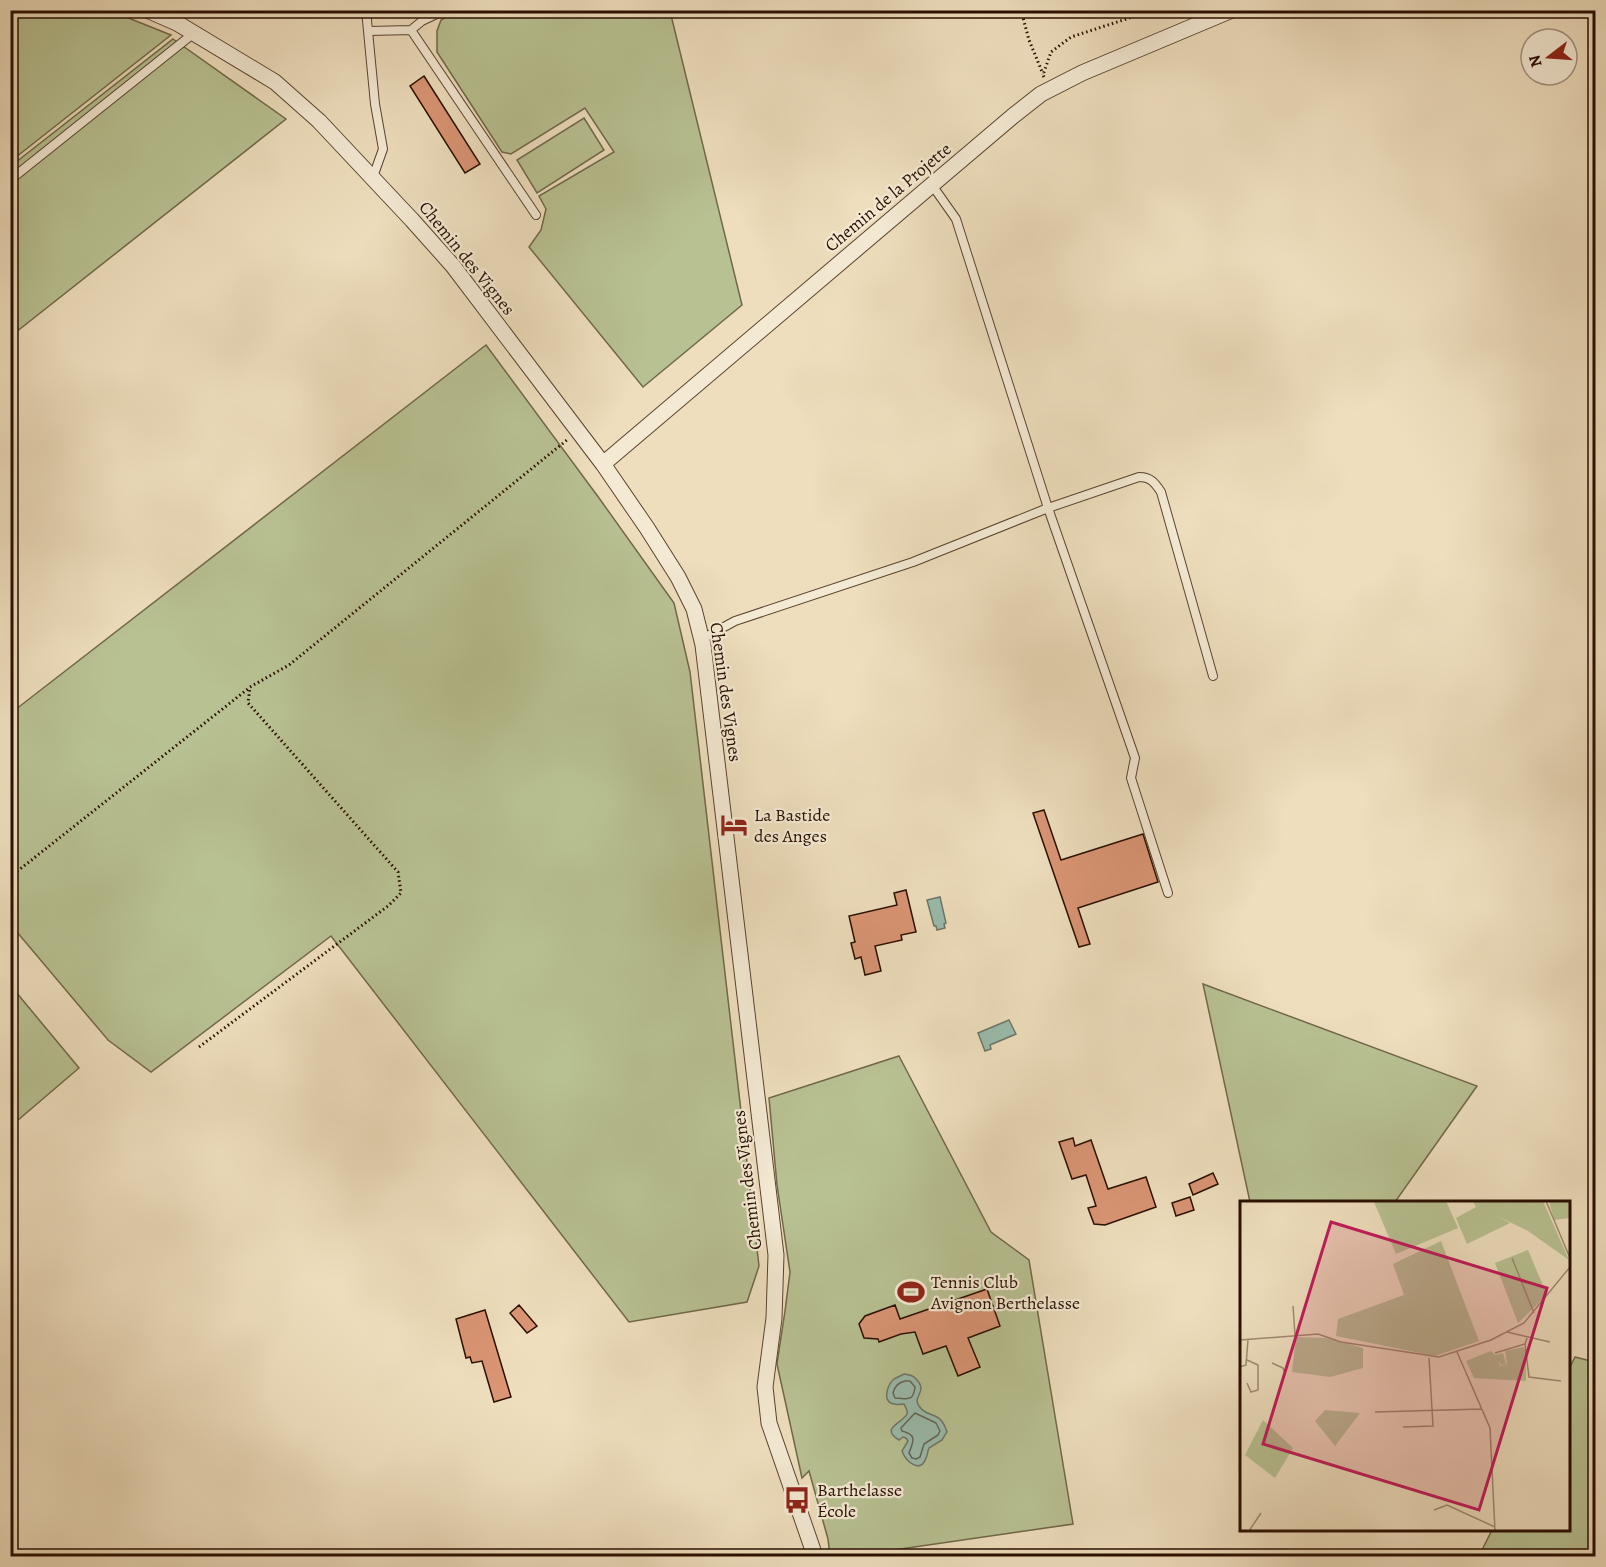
<svg xmlns="http://www.w3.org/2000/svg" width="1606" height="1567" font-family="Alegreya,serif">
  <style>
    .green { fill: #b8c192; stroke: #706849; stroke-width: 1.5 }
    .water { fill: #9abcad; stroke: #6d7668; stroke-width: 1.5 }
    .lines { fill: none; stroke-linecap: round; stroke-linejoin: round }
    .shore { stroke: #626556; stroke-width: 1.5 }
    .building { fill: #da9574; stroke: #290e00; stroke-width: 1.5 }
    .lane-casing { stroke: #5a422f; stroke-width: 10 }
    .street-casing { stroke: #5a422f; stroke-width: 17 }
    .path { stroke: #290e00; stroke-width: 3; stroke-dasharray: 1.5 3; stroke-linecap: butt }
    .lane { stroke: #f4ead4; stroke-width: 8 }
    .street { stroke: #f4ead4; stroke-width: 15 }
    .labels { text-anchor: middle; stroke-width: 4.5; stroke-linejoin: round; paint-order: stroke }
    .street-label { font-size: 18px; fill: #290e00; stroke: #f4ead4 }
    .poi-label { font-size: 18px; fill: #290e00; stroke: #f4ead4; text-anchor: start }
    .inset-road { fill: none; stroke: #9f8b71; stroke-width: 1.5 }
    .view { fill: #c2185b; fill-opacity: 0.15; stroke: #c2185b; stroke-width: 3 }
    .inset-edge { fill: none; stroke: #290e00; stroke-width: 3 }
  </style>
  <rect width="100%" height="100%" fill="#eedebd"/>
  <filter id="stains"><feTurbulence type="fractalNoise" baseFrequency=".00333" numOctaves="4"/><feColorMatrix values="0 0 0 0 .2 0 0 0 0 .09 0 0 0 0 .02 0 0 0 .5 -.17"/></filter>
  <radialGradient id="worn" r=".72"><stop offset=".6" stop-color="#630" stop-opacity="0"/><stop offset="1" stop-color="#630" stop-opacity=".3"/></radialGradient>
  <!-- green -->
  <path class="green" d="M11 10 111 11 171 35 11 161Z
    M456 11H670L742 305 643 387 529 247 541 230 546 209 539 196 614 152 585 108 511 154 502 152 437 52V31L441 20Z
    M173 39 286 119 11 336V166Z
    M584 118 604 150 537 193 517 160Z
    M486 345 599 498 674 603 690 672 759 1266 747 1302 629 1322 331 936 151 1072 108 1040 11 925V713Z
    M1203 984 1477 1086 1395 1202H1250Z
    M11 986 79 1068 11 1126H10Z
    M899 1056 991 1232 1029 1260 1073 1524 866 1554 856 1556H830L828 1539 809 1471 802 1478 777 1364 785 1311 790 1272 777 1185 769 1098Z
    M1575 1357 1595 1362V1556H1479L1492 1530H1568V1371Z"/>
  <!-- water -->
  <path class="water" d="M940 897 946 923 944 924 945 928 937 930 936 926H934L927 900Z
    M1009 1020 1016 1034 990 1045 991 1049 985 1051 978 1033Z
    M904 1374C910 1375 913 1375 917 1380 928 1392 912 1396 919 1406 927 1419 940 1409 947 1432L942 1440 929 1448C927 1452 928 1455 926 1458 921 1474 906 1462 902 1451L908 1441 906 1438 903 1437 899 1440C879 1428 903 1423 907 1414 908 1410 906 1408 904 1404 901 1404 897 1405 894 1404 881 1402 888 1384 894 1379 896 1378 902 1375 904 1374Z"/>
  <g class="lines">
    <!-- shore -->
    <path class="shore" d="M905 1381H910L915 1387C913 1403 907 1398 895 1398L893 1393C895 1386 898 1383 905 1381Z
      M915 1413 936 1423 940 1431 938 1435 924 1444 920 1457 916 1459 912 1458 909 1453C913 1442 918 1435 902 1431L901 1428Z"/>
  </g>
  <!-- building -->
  <path class="building" d="M424 76 480 164 465 173 410 86Z
    M1044 810 1061 860 1143 834 1158 882 1078 908 1090 944 1079 947 1033 813Z
    M906 890 916 932 901 935 902 940 875 946 881 971 865 975 861 957 855 959 851 943 855 942 849 916 897 905 894 893Z
    M1073 1138 1075 1146 1091 1140 1108 1189 1146 1177 1156 1207 1105 1225 1094 1224 1088 1208 1096 1206 1086 1175 1072 1179 1059 1142Z
    M1213 1173 1218 1184 1193 1195 1189 1184Z
    M1190 1197 1194 1210 1176 1216 1172 1203Z
    M987 1289 1000 1326 968 1338 980 1367 958 1376 946 1346 923 1354 915 1332 901 1334 879 1342 878 1339 864 1338 859 1324 865 1316 895 1305 900 1319Z
    M519 1305 537 1326 527 1333 510 1313Z
    M485 1310 511 1397 494 1402 482 1361 472 1363 470 1357 466 1358 456 1319Z"/>
  <g class="lines">
    <defs>
      <path id="lane" d="M366 10 375 104 383 149 373 177
        M411 30 422 21 445 10
        M369 31 411 30 536 215
        M10 180 194 33
        M932 185 956 219 1048 508 1135 758 1131 778 1168 893
        M702 639 735 621 913 562 1048 508 1139 477C1151 477 1155 483 1161 492L1213 676"/>
      <path id="street" d="M147 10 177 23 275 82 319 121 412 220 453 266 603 464 647 528 678 577 694 609 703 645 776 1255 774 1318 765 1387 769 1423 815 1556
        M603 464 1013 116 1041 94 1082 73 1232 10"/>
    </defs>
    <!-- lane casing -->
    <use href="#lane" class="lane-casing"/>
    <!-- street casing -->
    <use href="#street" class="street-casing"/>
    <!-- path -->
    <path class="path" d="M1021 10 1029 40 1043 74
      M1044 77 1043 75 1051 52 1071 37 1154 10
      M10 877 249 688
      M199 1047 388 906 401 893 398 872 248 703 250 687 289 665 567 440"/>
    <!-- lane -->
    <use href="#lane" class="lane"/>
    <!-- street -->
    <use href="#street" class="street"/>
  </g>
  <!-- icons -->
  <defs>
    <symbol id="hotel-bare" viewBox="-9 -9 18 18"><path d="M-6-4.5h1.5V1H6V5H4.5V3h-9V5H-6ZM-4 0a1.8 1.8 0 1 1 3.6 0ZM.5 0V-2.5h3Q6-2.5 6 0Z" fill="#8f2418" stroke="#f4ead4" stroke-width="2.5" paint-order="stroke"/></symbol>
    <symbol id="stadium-bare" viewBox="-9 -9 18 18"><path d="M0-5a6.5 5 0 1 0 0 10a6.5 5 0 1 0 0-10ZM-3.5-1.8h7v3.6h-7Z" fill="#8f2418" stroke="#f4ead4" stroke-width="2.5" paint-order="stroke"/></symbol>
    <symbol id="bus-bare" viewBox="-9 -9 18 18"><path d="M-5-6H5V4H4V6H2V4H-2V6H-4V4H-5ZM-3.5-4V0h7V-4ZM-3.5 1.2v1.5H-2V1.2ZM2 1.2v1.5H3.5V1.2Z" fill="#8f2418" stroke="#f4ead4" stroke-width="2.5" paint-order="stroke"/></symbol>
  </defs>
  <g fill-rule="evenodd">
    <use href="#hotel-bare" x="715" y="806" width="38" height="38"/>
    <use href="#stadium-bare" x="892" y="1273" width="38" height="38"/>
    <use href="#bus-bare" x="778" y="1481" width="38" height="38"/>
  </g>
  <g class="labels">
    <!-- street labels -->
    <g class="street-label">
      <text transform="translate(888 197) rotate(-40)" y="6">Chemin de la Projette</text>
      <text transform="translate(467 258) rotate(51)" y="6">Chemin des Vignes</text>
      <text transform="translate(726 692) rotate(82)" y="6">Chemin des Vignes</text>
      <text transform="translate(747 1180) rotate(-97)" y="6">Chemin des Vignes</text>
    </g>
    <!-- poi labels -->
    <g class="poi-label">
      <text x="754" y="821">La Bastide<tspan x="754" dy="21">des Anges</tspan></text>
      <text x="931" y="1288">Tennis Club<tspan x="931" dy="21">Avignon Berthelasse</tspan></text>
      <text x="817" y="1496">Barthelasse<tspan x="817" dy="21">École</tspan></text>
    </g>
  </g>
  <!-- overview -->
  <g transform="translate(1240 1201)">
    <rect width="330" height="330" fill="#eedebd"/>
    <path d="M206 0 218 27 156 53 134 1ZM233 0H303L329 59 288 30 255 14 270 22 227 43 216 17 236 6ZM309 0H330V17L314 19ZM201 40 239 140 195 155 96 135 98 118 164 94 153 63ZM288 49 307 94 278 122 255 62ZM56 136 86 137 123 147V167L90 176 52 171ZM283 146 286 150V180L234 177 226 160 251 150 255 154 263 152 266 163 261 164 259 160 260 165 267 163 265 150ZM85 209 120 212 95 245 75 220ZM23 219 53 247 35 277 5 254Z" fill="#b8c192"/>
    <path class="inset-road" d="M306 0 330 57M272 57 294 112M53 105 55 134M267 131 310 141M0 139 78 133 101 141 199 156 251 139 284 122 330 66M285 143 289 176 321 180M217 151 250 227 255 330M255 152 285 143 287 137M7 159 18 164V189L11 191 7 182M32 162 43 167 45 173M0 166 6 164 8 139M135 211 242 208M163 226 193 225 189 157M194 309 207 304 255 326M9 330 21 312"/>
    <path class="view" d="M91 21 307 87 239 309 23 243Z"/>
    <rect width="330" height="330" class="inset-edge"/>
  </g>
  <!-- margin -->
  <rect width="1606" height="1567" fill="none" stroke="#eedebd" stroke-width="36"/>
  <rect x="12" y="12" width="1582" height="1543" fill="none" stroke="#290e00" stroke-width="3"/>
  <rect x="18" y="18" width="1570" height="1531" fill="none" stroke="#290e00" stroke-width="1.5"/>
  <!-- north arrow -->
  <g transform="translate(1549 57) rotate(253)"><circle r="28" fill="#f4ead4" stroke="#a3927f" stroke-width="1.5"/>
  <path d="M0-4.5L10 22L0 15L-10 22Z" fill="#8f2418"/>
  <text y="-9" font-size="16" font-weight="bold" text-anchor="middle" fill="#290e00">N</text>
  </g>
  <rect width="100%" height="100%" filter="url(#stains)"/>
  <rect width="100%" height="100%" fill="url(#worn)"/>
</svg>
